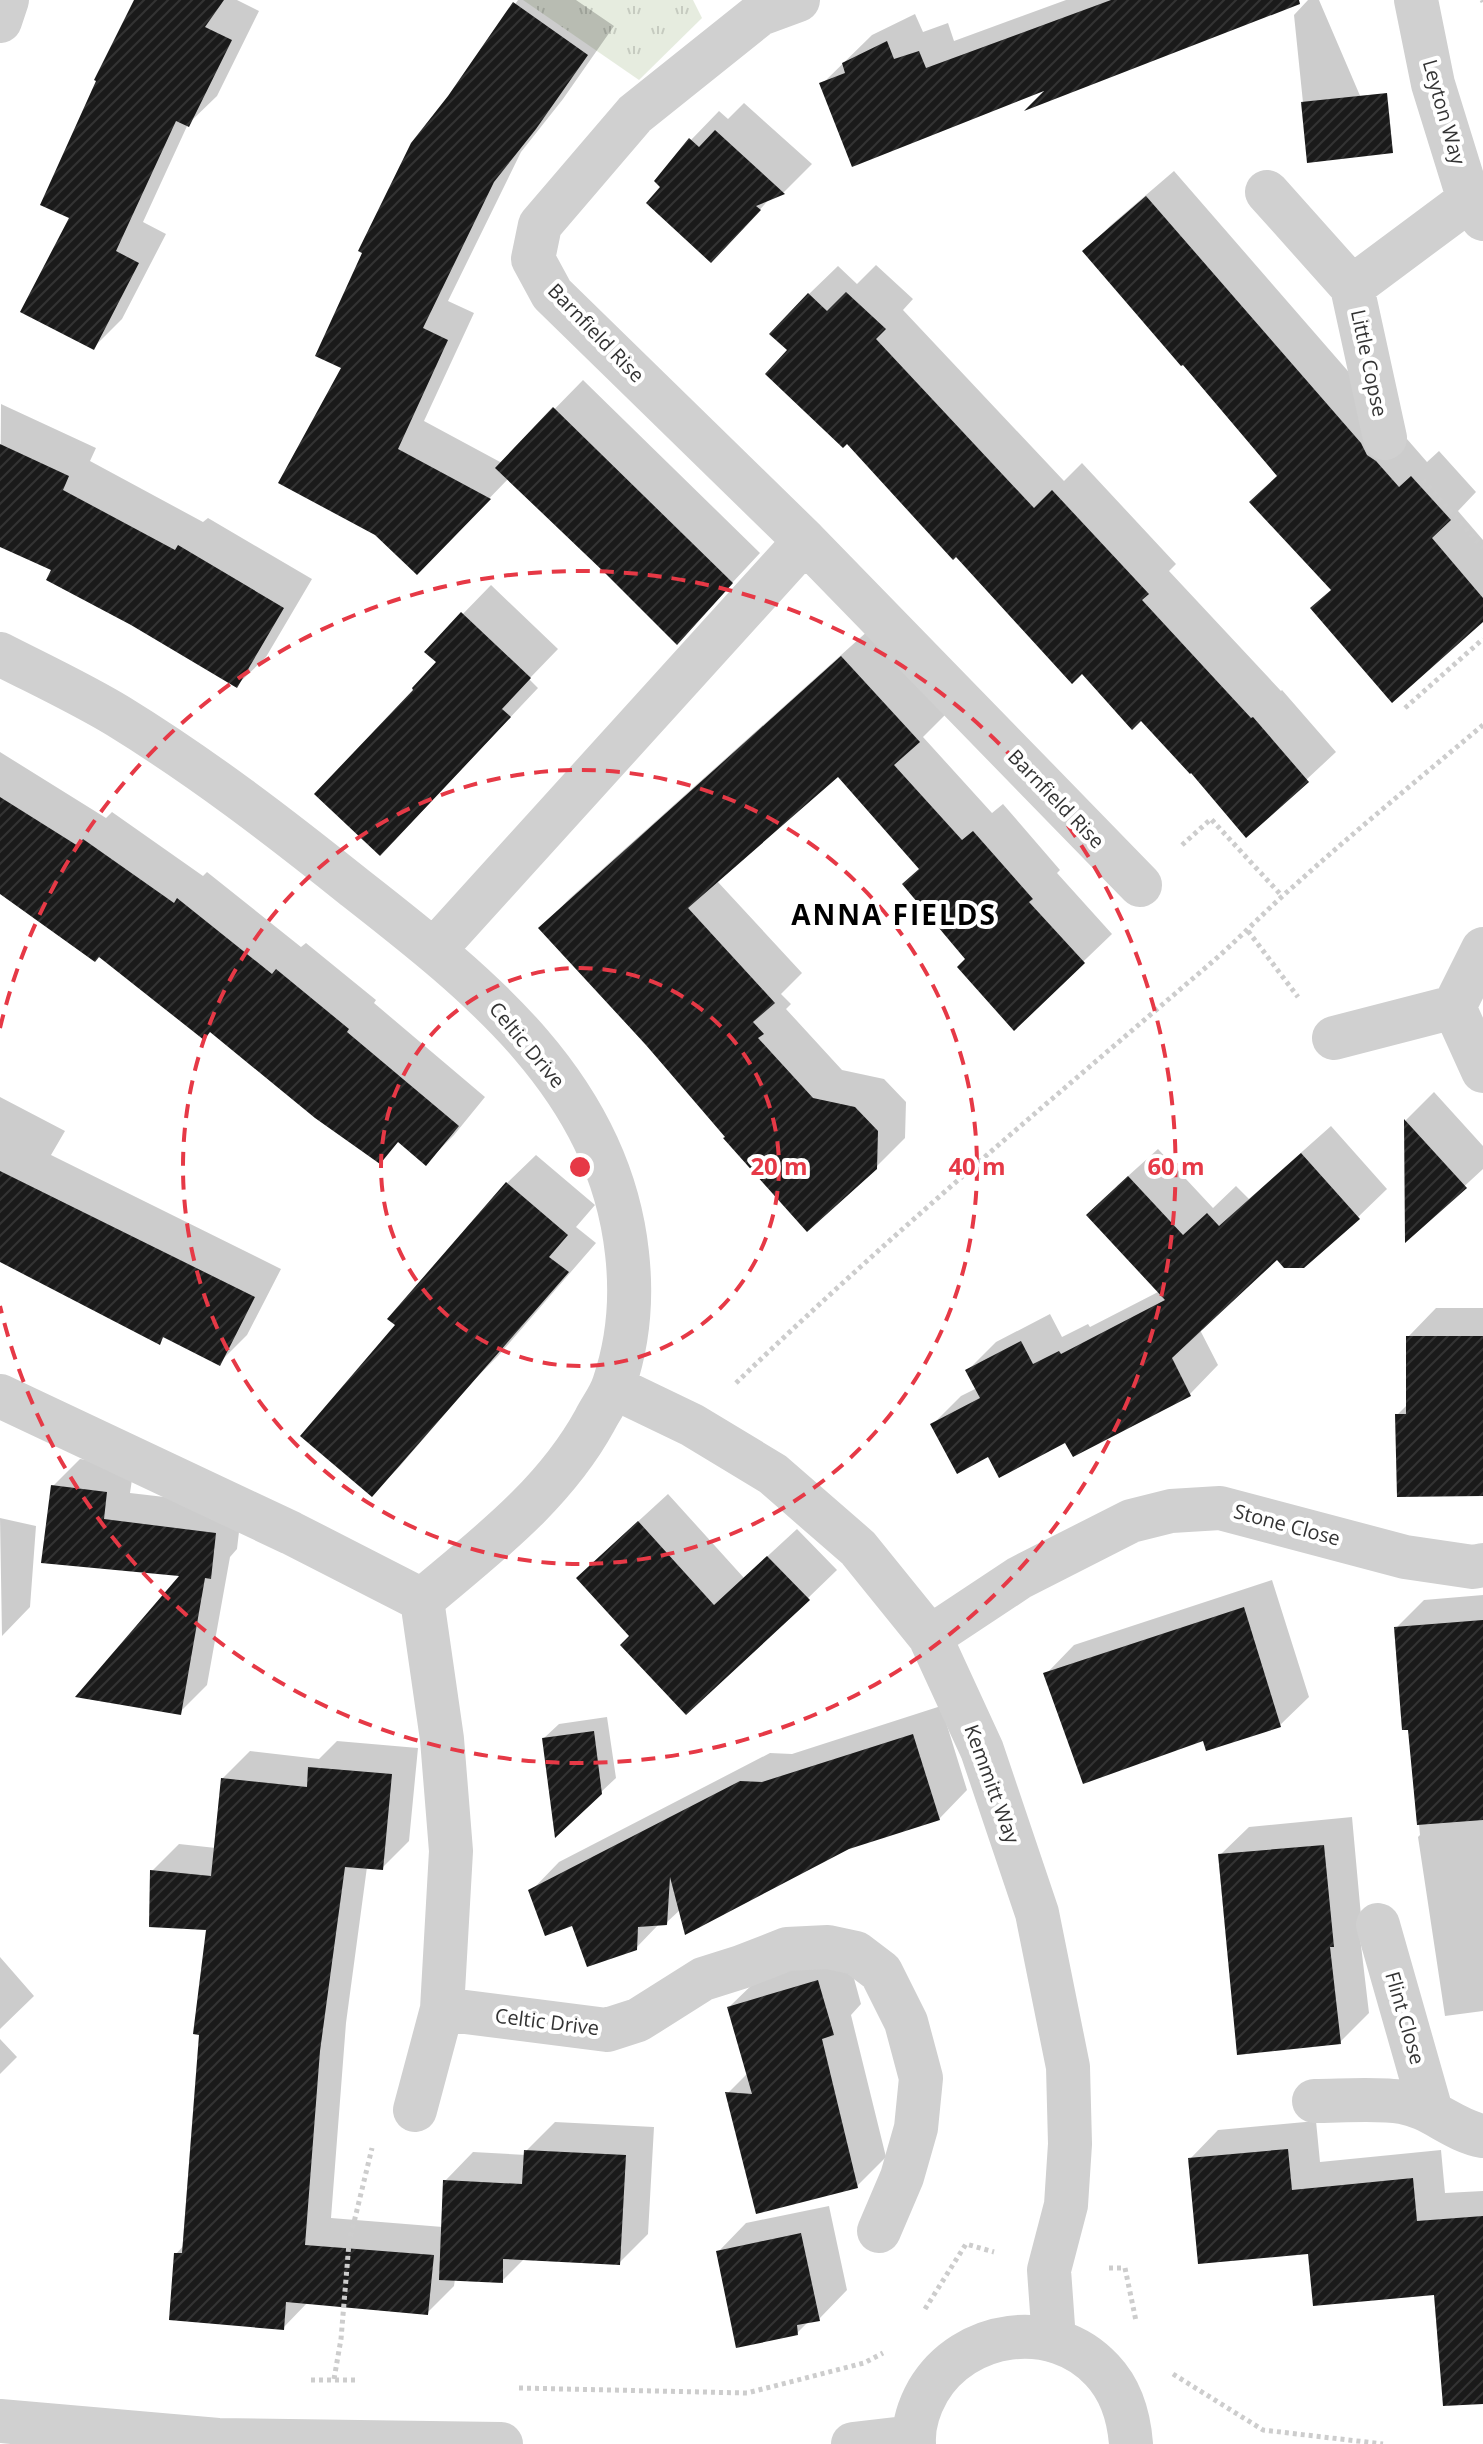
<svg xmlns="http://www.w3.org/2000/svg" width="1483" height="2444" font-family="'Open Sans',sans-serif">
  <style>
    .park { fill: url(#park-tufts) }
    .shadow { fill: #0003 }
    .building { fill: url(#building-hatch) }
    .lines { fill: none; stroke-linecap: round; stroke-linejoin: round }
    .path { stroke: #cdcdcd; stroke-width: 5; stroke-dasharray: 4 4; stroke-linecap: butt }
    .minor { stroke: #d0d0d0; stroke-width: 44 }
    .ring { fill: none; stroke: #e63946; stroke-width: 4; stroke-dasharray: 14 10 }
    .labels { text-anchor: middle; stroke-width: 8; stroke-linejoin: round; paint-order: stroke }
    .street-label { font-size: 20px; fill: #333; stroke: #fff }
    .district-label { font-size: 28px; font-weight: bold; letter-spacing: 2px; fill: #000; stroke: #fff }
    .centre { fill: #e63946; stroke: #fff; stroke-width: 4 }
    .ring-label { font-size: 24px; text-anchor: middle; font-weight: bold; fill: #e63946; stroke: #fff; stroke-width: 8; stroke-linejoin: round; paint-order: stroke }
  </style>
  <defs>
    <pattern id="park-tufts" width="24" height="20" patternUnits="userSpaceOnUse" patternTransform="scale(2)"><rect width="24" height="20" fill="#e6ecdf"/><path d="M3 7l-1-3M5 7V3M7 7l1-3M15 17l-1-3M17 17v-4M19 17l1-3" fill="none" stroke="#c6cbc0"/></pattern>
    <pattern id="building-hatch" width="6" height="6" patternUnits="userSpaceOnUse" patternTransform="scale(2)"><rect width="6" height="6" fill="#1a1a1a"/><path d="M-1 1l2-2M0 6l6-6M5 7l2-2" fill="none" stroke="#333"/></pattern>
  </defs>
  <rect width="100%" height="100%" fill="#fff"/>
  <!-- park -->
  <path class="park" d="M523 0H693L702 18 639 80Z"/>
  <!-- shadow -->
  <path class="shadow" d="M137 0H237L259 11 217 96 188 124 143 222 166 234 122 319 94 347 72 217Z
    M518 0H576L614 26 563 99 521 152 448 301 474 313 424 421 502 463 583 380 760 553 677 642 509 478 444 545 343 367 450 97Z
    M1066 0H1283L1052 85 822 84 872 35 915 14 923 32 948 23 954 41Z
    M1308 0H1319L1379 140 1309 161 1294 15Z
    M744 103 812 164 784 192 771 197 740 232 663 187 691 140 719 111 728 119Z
    M1174 171 1427 462 1439 451 1476 492 1458 511 1483 540V620L1333 589 1278 475 1085 251 1111 225Z
    M876 265 913 299 903 310 1064 481 1082 463 1176 564 1169 571 1281 691 1282 690 1336 752 1246 836 1191 770 789 350 809 294 838 266 857 284Z
    M1 404 96 448 90 461 203 522 208 518 312 579 266 657 237 685 54 569 0 545Z
    M491 585 558 649 529 679 538 688 409 825 416 690 438 662 426 652Z
    M870 629 947 713 923 737 992 813 1003 804 1060 870 1057 873 1112 934 1014 1028 968 959 921 868 838 774 717 881 802 973 781 994 791 1004 786 1009 842 1070 884 1079 906 1102 905 1138 876 1167 728 1137 541 928 569 899Z
    M0 752 106 818 112 812 203 876 207 872 301 947 306 943 376 1000 374 1003 485 1097 454 1135 426 1163 399 1141 379 1161 211 1030 0 892Z
    M1434 1092 1483 1146V1169L1407 1239 1406 1120Z
    M0 1097 65 1131 51 1155 281 1269 247 1335 219 1363 165 1336 159 1342 0 1260Z
    M1331 1126 1387 1189 1358 1217 1277 1257 1200 1330 1218 1365 1190 1394 1073 1455 1066 1440 989 1454 933 1424 961 1396 977 1388 968 1370 996 1342 1050 1314 1062 1337 1088 1324 1090 1327 1160 1291 1117 1186 1158 1149 1213 1208 1236 1186 1249 1199Z
    M536 1155 595 1205 576 1227 596 1243 498 1356 474 1380 400 1466 372 1495 398 1325 507 1183Z
    M1436 1308H1483V1494L1397 1415 1408 1404V1337Z
    M80 1459 134 1466 130 1493 242 1506 237 1549 230 1557 207 1685 180 1712 183 1574 53 1486Z
    M668 1494 744 1578 797 1529 837 1570 808 1598 631 1636 608 1549Z
    M0 1518 36 1526 30 1607 2 1636Z
    M1272 1580 1309 1697 1280 1725 1204 1738 1046 1674 1074 1645Z
    M1483 1595V2011L1445 2016 1418 1837 1420 1835 1410 1727 1396 1628 1424 1600Z
    M941 1706 967 1790 939 1819 848 1847 681 1909 666 1923H660L636 1948 573 1923 531 1891 559 1862 770 1753 792 1754Z
    M607 1717 616 1778 601 1792 544 1738 559 1724Z
    M337 1741 418 1748 409 1841 382 1868 367 1867 346 2023 331 2218 443 2227 445 2181 473 2152 526 2155V2151L555 2122 654 2127 648 2234 619 2263 525 2258 502 2281 455 2279 454 2286 427 2313 308 2302 283 2328 176 2254 185 2244 208 1929 152 1871 179 1844 216 1848 223 1778 250 1751 319 1759Z
    M1352 1817 1361 1916 1358 1920 1369 2013 1340 2042 1220 1855 1249 1827Z
    M847 1953 861 2004 851 2015 886 2157 857 2186 728 2093 748 2073 729 2007 758 1979Z
    M0 1957 34 1996 0 2029Z
    M0 2039 17 2057 0 2074Z
    M1316 2121 1320 2162 1441 2150 1445 2193 1483 2191V2335L1436 2293 1310 2252 1190 2159 1218 2130Z
    M829 2206 847 2290 819 2319 810 2320 797 2333 718 2252 746 2223Z"/>
  <!-- building -->
  <path class="building" d="M134 0H224L205 27 232 40 189 127 176 121 116 251 139 263 94 350 20 312 69 218 40 205 96 81 94 80Z
    M1111 0H1299L1300 4 1024 111 1044 91 852 167 819 83 845 73 842 63 887 41 894 59 919 51 926 68Z
    M513 2 588 55 536 129 494 182 423 328 448 340 398 449 491 499 417 575 375 535 278 483 341 368 315 356 362 253 358 251 411 143 448 96Z
    M1387 93 1393 153 1307 163 1301 102Z
    M715 130 785 194 756 206 761 210 711 263 646 203 660 187 654 181 689 138 699 147Z
    M1146 196 1361 443 1367 455 1376 461 1399 487 1411 476 1451 520 1432 538 1483 598V622L1392 703 1310 608 1331 590 1249 502 1277 476 1183 365 1181 366 1082 251Z
    M846 292 886 329 876 339 1034 508 1052 490 1149 594 1142 600 1251 718 1253 717 1309 782 1246 838 1191 773 1190 774 1141 721 1132 730 1082 674 1072 684 956 557 953 560 847 444 843 448 765 374 787 350 769 334 808 293 827 311Z
    M553 407 733 583 677 645 605 573 495 468Z
    M0 444 69 476 63 490 175 550 178 545 284 608 237 688 131 625 46 580 51 570 0 547Z
    M461 612 531 678 502 709 511 717 380 856 314 794 413 690 412 688 436 662 424 652Z
    M841 656 920 742 894 765 962 840 973 831 1033 899 1029 902 1085 963 1014 1031 957 967 965 959 902 884 919 869 838 777 688 908 775 1003 753 1022 764 1034 758 1038 813 1098 855 1107 878 1131 877 1169 807 1232 723 1138 725 1137 646 1045 538 928Z
    M0 797 78 846 83 839 174 903 177 898 272 974 276 969 349 1029 347 1032 459 1126 426 1166 398 1142 380 1164 315 1118 210 1032 204 1040 99 957 95 962 0 894Z
    M1404 1119 1467 1188 1405 1243Z
    M1301 1153 1360 1219 1304 1268H1284L1277 1260 1172 1358 1191 1396 1073 1457 1065 1443 999 1478 988 1457 957 1474 930 1424 980 1398 965 1370 1021 1341 1033 1364 1059 1351 1061 1354 1165 1300 1086 1215 1128 1176 1183 1235 1207 1213 1219 1226Z
    M0 1171 255 1297 220 1366 163 1337 160 1345 0 1262Z
    M506 1182 568 1235 549 1257 569 1272 372 1497 300 1436 395 1325 387 1319Z
    M1406 1336H1483V1496L1397 1497 1395 1414H1406Z
    M51 1485 107 1492 104 1519 216 1533 211 1579 205 1578 181 1715 75 1697 179 1576 41 1563Z
    M638 1521 714 1605 767 1556 810 1600 686 1715 620 1645 629 1636 576 1578Z
    M1244 1607 1281 1727 1206 1751 1203 1741 1083 1784 1043 1673Z
    M1483 1620V1820L1417 1825 1408 1730H1402L1394 1627Z
    M594 1731 602 1794 555 1838 542 1738Z
    M913 1734 940 1820 849 1849 685 1935 670 1877 667 1925 638 1927 637 1950 587 1967 572 1926 545 1936 528 1890 740 1781 762 1782Z
    M308 1767 392 1774 383 1870 345 1867 320 2051 305 2245 434 2255 428 2315 286 2302 284 2330 169 2320 174 2253H182L199 2035 193 2034 206 1930 149 1927 150 1870 211 1876 221 1778 307 1787Z
    M1324 1845 1334 1947H1330L1341 2044 1237 2055 1218 1854Z
    M818 1980 834 2035 822 2039 858 2188 756 2214 725 2092 752 2094 727 2007Z
    M1288 2149 1292 2190 1413 2178 1417 2221 1483 2216V2404L1443 2406 1434 2295 1313 2306 1308 2254 1198 2264 1188 2158Z
    M524 2150 626 2155 620 2265 503 2259V2283L439 2280 443 2180 522 2184Z
    M801 2233 820 2321 797 2325 798 2335 736 2348 716 2251Z"/>
  <g class="lines">
    <!-- path -->
    <path class="path" d="M1482 0 1483 2
      M1423 480 1483 548
      M1405 708 1483 639
      M1182 845 1211 819 1282 896
      M1248 931 1298 997
      M736 1383C887 1237 1051 1100 1211 963 1240 938 1266 910 1295 885 1356 830 1420 778 1483 725
      M1109 2268H1125L1136 2321
      M925 2309 966 2244 994 2252
      M1173 2374 1263 2430 1383 2444
      M334 2379 341 2339 349 2243 372 2148
      M311 2380H357
      M519 2388 747 2393 864 2363 883 2353"/>
    <!-- minor -->
    <path class="minor" d="M1416 0 1433 84 1469 200 1483 219
      M0 21 7 0
      M1267 192 1352 287 1385 438
      M1352 287 1469 200
      M805 541 1140 885
      M0 654C39 674 80 693 118 716 201 767 278 826 354 887 478 984 609 1086 627 1253 632 1297 628 1343 614 1384 610 1397 601 1408 595 1420 554 1495 486 1546 422 1600
      M435 949 805 541 552 294 533 259 540 225 635 114 760 14 798 0
      M1454 1007 1483 1071
      M1334 1038 1454 1007 1483 949
      M613 1387 692 1425 773 1474 858 1548 930 1637 982 1750 1037 1913 1068 2067 1070 2144 1066 2205 1049 2270 1054 2340
      M0 1396 291 1533 422 1600
      M930 1637 1019 1578 1131 1521 1171 1511 1220 1508 1405 1557 1473 1567 1483 1565
      M1378 1925 1431 2111
      M442 2009 607 2030 638 2020 703 1979 741 1967 787 1949 828 1947 856 1953 881 1972 906 2022 921 2078 916 2128 902 2177 879 2231
      M1314 2101C1339 2101 1379 2098 1402 2102 1432 2107 1454 2131 1483 2136
      M415 2110 442 2009 451 1851 442 1739 422 1600
      M0 2421 218 2440 501 2444
      M853 2444 913 2437
      M914 2444C913 2426 919 2407 928 2391 964 2330 1053 2317 1102 2370 1121 2390 1129 2418 1131 2444"/>
  </g>
  <!-- distance rings -->
  <g class="ring">
    <circle cx="580" cy="1167" r="199"/>
    <circle cx="580" cy="1167" r="397"/>
    <path d="M0 1028A596 596 0 1 1 0 1306"/>
  </g>
  <g class="labels">
    <!-- street labels -->
    <g class="street-label">
      <text transform="translate(1444 112) rotate(74)" y="7">Leyton Way</text>
      <text transform="translate(596 333) rotate(46)" y="7">Barnfield Rise</text>
      <text transform="translate(1369 363) rotate(78)" y="7">Little Copse</text>
      <text transform="translate(1056 799) rotate(46)" y="7">Barnfield Rise</text>
      <text transform="translate(527 1045) rotate(50)" y="7">Celtic Drive</text>
      <text transform="translate(1287 1525) rotate(15)" y="7">Stone Close</text>
      <text transform="translate(992 1784) rotate(70)" y="7">Kemmitt Way</text>
      <text transform="translate(1405 2018) rotate(74)" y="7">Flint Close</text>
      <text transform="translate(547 2022) rotate(7)" y="7">Celtic Drive</text>
    </g>
    <!-- district labels -->
    <g class="district-label">
      <text x="894" y="925">ANNA FIELDS</text>
    </g>
  </g>
  <circle cx="580" cy="1167" r="12" class="centre"/>
  <g class="ring-label">
    <text x="779" y="1175">20 m</text>
    <text x="977" y="1175">40 m</text>
    <text x="1176" y="1175">60 m</text>
  </g>
</svg>
